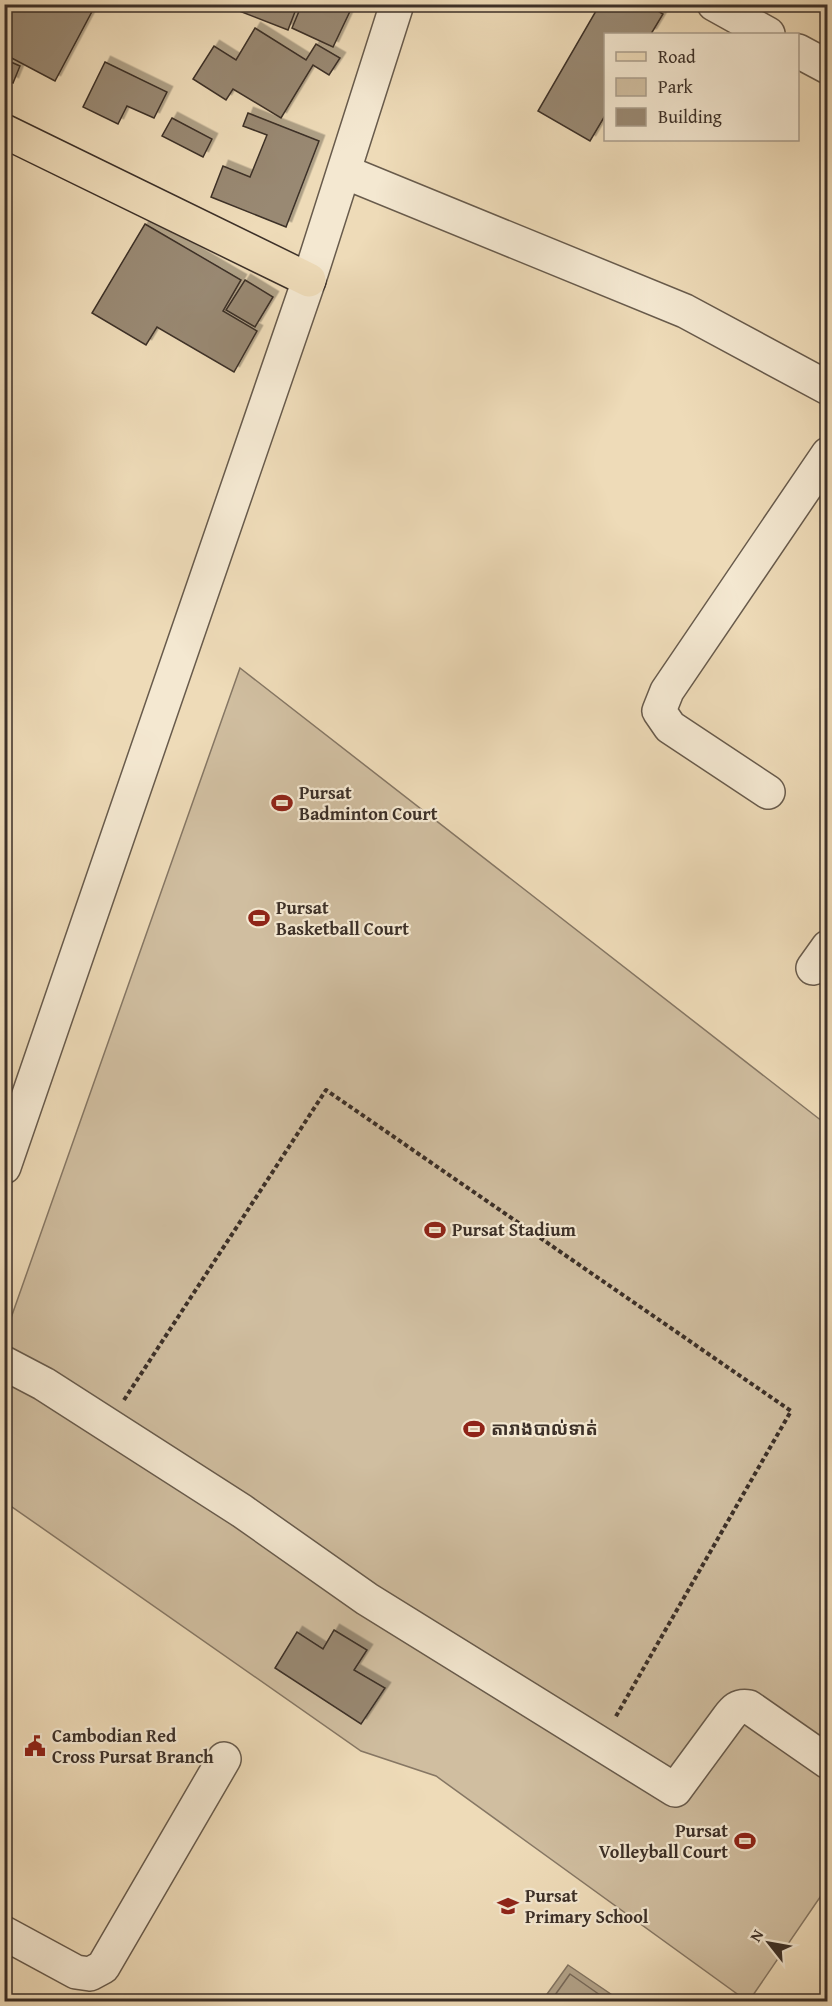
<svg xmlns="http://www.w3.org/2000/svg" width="832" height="2006" font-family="'Gentium Book Plus','Noto Sans Khmer',serif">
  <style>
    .green { fill: #d0bea0; stroke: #867764; stroke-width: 1.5 }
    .water { fill: #b1a187; stroke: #827461; stroke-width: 1.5 }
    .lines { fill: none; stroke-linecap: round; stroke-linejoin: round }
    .shore { stroke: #766858; stroke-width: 1.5 }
    .building { fill: #998973; stroke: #3c3028; stroke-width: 1.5; filter: url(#shadow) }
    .minor-casing { stroke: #685b4c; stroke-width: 36 }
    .major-casing { stroke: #3c3028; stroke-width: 36 }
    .path { stroke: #3c3028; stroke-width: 4; stroke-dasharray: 4.5 3; stroke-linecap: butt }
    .minor { stroke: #f4e8d1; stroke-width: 33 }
    .major { stroke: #eedbb8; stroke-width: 33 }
    .labels { text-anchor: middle; stroke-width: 4.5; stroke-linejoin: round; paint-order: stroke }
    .poi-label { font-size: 18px; font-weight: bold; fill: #3c3028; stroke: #f4e8d1; text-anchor: start }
  </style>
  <defs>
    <filter id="shadow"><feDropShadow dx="5.5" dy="-5.5" stdDeviation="0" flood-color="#0004"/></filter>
  </defs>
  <rect width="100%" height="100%" fill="#eedbb8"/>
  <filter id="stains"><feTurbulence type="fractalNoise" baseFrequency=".00333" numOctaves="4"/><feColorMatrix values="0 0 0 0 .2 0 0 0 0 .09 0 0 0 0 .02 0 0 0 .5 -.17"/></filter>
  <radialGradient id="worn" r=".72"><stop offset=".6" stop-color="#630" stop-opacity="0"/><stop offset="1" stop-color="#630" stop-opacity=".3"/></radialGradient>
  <!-- green -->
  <path class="green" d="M240 668 827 1125V1887L749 2001H747L436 1776 361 1751 5 1502V1335Z"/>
  <!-- water -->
  <path class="water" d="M568 1965 621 2001H542Z"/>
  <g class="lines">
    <!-- shore -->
    <path class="shore" d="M550 2002 570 1974 610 2002"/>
  </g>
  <!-- building -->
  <path class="building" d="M15 4H96L55 81 4 54V23Z
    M230 4H298L288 30 229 7Z
    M302 4 353 5 333 47 292 28Z
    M600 4H646L663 14 651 34H606V114L590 141 538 111Z
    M255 28 306 60 316 44 340 58 329 75 313 65 281 118 233 89 226 100 193 79 214 46 236 60Z
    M4 59 20 66 13 83 4 79Z
    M105 62 167 92 154 118 127 106 118 124 83 107Z
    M248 113 319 141 286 227 211 197 223 166 250 177 267 135 243 126Z
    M172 118 212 139 203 157 162 136Z
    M145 224 241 280 223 311 257 331 234 372 157 327 146 345 92 313Z
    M245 280 273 297 255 327 226 310Z
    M334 1630 367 1650 354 1670 385 1688 361 1724 275 1668 297 1632 323 1649Z"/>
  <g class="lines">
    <defs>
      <path id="minor" d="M714 4 768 34
        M798 51 828 67
        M345 172 685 311 828 388
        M768 792 670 727 659 711 667 691 828 454
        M813 968 828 947
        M4 1167 309 280 397 4
        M4 1363 44 1384 242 1511 367 1599 675 1790 728 1718C734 1710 738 1705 749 1707L828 1762
        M4 1933 76 1972 90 1974 103 1967 224 1759"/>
      <path id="major" d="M4 131 309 280"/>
    </defs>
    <!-- minor casing -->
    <use href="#minor" class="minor-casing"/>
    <!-- major casing -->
    <use href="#major" class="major-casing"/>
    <!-- path -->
    <path class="path" d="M124 1400 326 1090 791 1411 615 1718"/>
    <!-- minor -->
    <use href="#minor" class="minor"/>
    <!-- major -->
    <use href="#major" class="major"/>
  </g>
  <!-- icons -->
  <defs>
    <symbol id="stadium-bare" viewBox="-9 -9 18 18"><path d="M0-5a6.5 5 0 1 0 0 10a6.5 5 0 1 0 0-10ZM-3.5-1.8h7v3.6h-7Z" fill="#8f2418" stroke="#f4e8d1" stroke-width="2.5" paint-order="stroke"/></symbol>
    <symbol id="civic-bare" viewBox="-9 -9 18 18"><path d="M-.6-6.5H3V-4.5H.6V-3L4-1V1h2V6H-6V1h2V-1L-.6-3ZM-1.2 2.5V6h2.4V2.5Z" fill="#8f2418" stroke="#f4e8d1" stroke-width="2.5" paint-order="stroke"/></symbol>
    <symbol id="school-bare" viewBox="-9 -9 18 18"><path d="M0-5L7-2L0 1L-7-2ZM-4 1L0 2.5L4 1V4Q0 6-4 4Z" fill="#8f2418" stroke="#f4e8d1" stroke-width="2.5" paint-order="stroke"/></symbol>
  </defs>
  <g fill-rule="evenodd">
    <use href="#stadium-bare" x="267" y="788" width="30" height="30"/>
    <use href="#stadium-bare" x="244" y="903" width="30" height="30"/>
    <use href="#stadium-bare" x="420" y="1215" width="30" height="30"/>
    <use href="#stadium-bare" x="459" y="1414" width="30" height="30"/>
    <use href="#civic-bare" x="20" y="1731" width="30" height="30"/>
    <use href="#stadium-bare" x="730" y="1826" width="30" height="30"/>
    <use href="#school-bare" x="493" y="1891" width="30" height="30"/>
  </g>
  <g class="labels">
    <!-- poi labels -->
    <g class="poi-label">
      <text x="299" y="799">Pursat<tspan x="299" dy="21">Badminton Court</tspan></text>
      <text x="276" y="914">Pursat<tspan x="276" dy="21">Basketball Court</tspan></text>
      <text x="452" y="1236">Pursat Stadium</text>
      <text x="491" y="1435">តារាងបាល់ទាត់</text>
      <text x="52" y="1742">Cambodian Red<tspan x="52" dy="21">Cross Pursat Branch</tspan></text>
      <text x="728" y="1837" text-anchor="end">Pursat<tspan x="728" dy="21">Volleyball Court</tspan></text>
      <text x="525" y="1902">Pursat<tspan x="525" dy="21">Primary School</tspan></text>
    </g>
  </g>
  <!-- margin -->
  <rect width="832" height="2006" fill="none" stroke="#eedbb8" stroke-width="24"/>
  <rect x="6" y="6" width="820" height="1994" fill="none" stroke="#3c3028" stroke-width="3"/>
  <rect x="12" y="12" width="808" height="1982" fill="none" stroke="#3c3028" stroke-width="1.5"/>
  <!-- legend -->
  <rect x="604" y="33" width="195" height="108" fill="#f4e8d1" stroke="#aa9e8d" stroke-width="1.5"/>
  <rect x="616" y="52" width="30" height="9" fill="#eedbb8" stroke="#aa9e8d" stroke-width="1.5"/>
  <text x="658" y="63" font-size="18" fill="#3c3028">Road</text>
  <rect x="616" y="78" width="30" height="18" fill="#d0bea0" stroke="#aa9e8d" stroke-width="1.5"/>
  <text x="658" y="93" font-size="18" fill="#3c3028">Park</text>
  <rect x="616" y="108" width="30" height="18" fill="#998973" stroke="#aa9e8d" stroke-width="1.5"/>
  <text x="658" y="123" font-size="18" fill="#3c3028">Building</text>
  <!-- north arrow -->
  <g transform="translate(769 1943) rotate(301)" stroke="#f4e8d1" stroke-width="4.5" paint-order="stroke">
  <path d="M0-4.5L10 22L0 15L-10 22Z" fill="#3c3028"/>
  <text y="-9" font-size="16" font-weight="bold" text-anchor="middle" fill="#3c3028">N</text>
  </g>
  <rect width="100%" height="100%" filter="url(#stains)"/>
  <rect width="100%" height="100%" fill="url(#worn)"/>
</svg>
